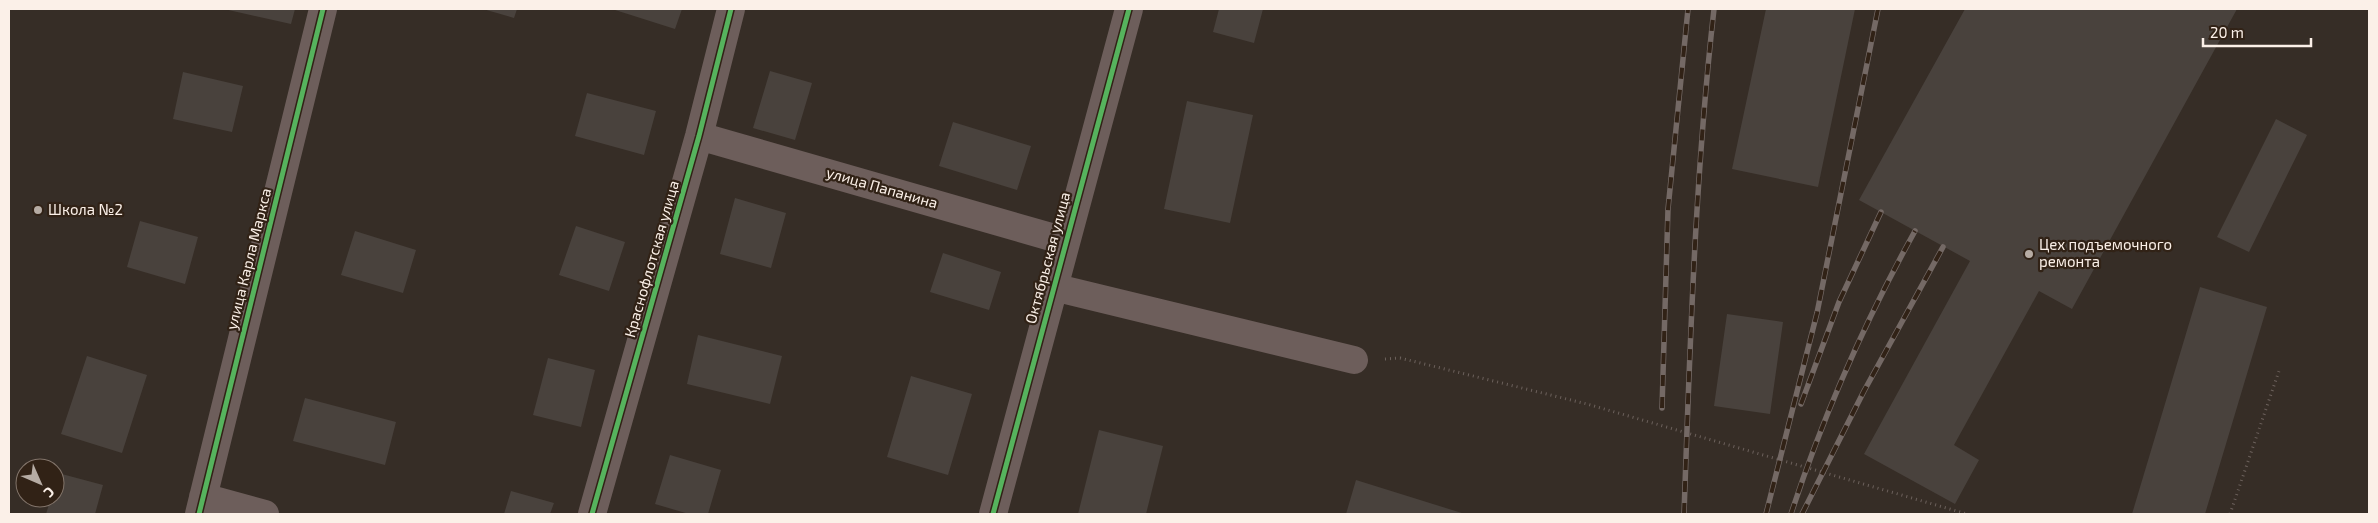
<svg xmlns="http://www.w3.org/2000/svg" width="2378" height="523" font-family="'Exo 2',sans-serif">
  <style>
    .building { fill: #49423d }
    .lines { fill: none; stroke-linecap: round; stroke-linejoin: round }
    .path { stroke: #6c615c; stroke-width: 3; stroke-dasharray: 1 4; stroke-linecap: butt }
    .minor { stroke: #6d5e5b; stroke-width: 28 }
    .rail-casing { stroke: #746965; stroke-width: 5.5 }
    .rail { stroke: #312216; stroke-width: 4; stroke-dasharray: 11; stroke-linecap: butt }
    .cycleway-casing { stroke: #312216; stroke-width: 8 }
    .cycleway { stroke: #56b35d; stroke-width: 5 }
    .poi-dot { fill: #b6aca4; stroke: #312216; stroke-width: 2 }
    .labels { text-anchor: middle; stroke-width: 4.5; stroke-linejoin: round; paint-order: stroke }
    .street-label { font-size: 15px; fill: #fbf0e8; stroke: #312216 }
    .poi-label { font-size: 15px; fill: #fbf0e8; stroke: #312216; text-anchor: start }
  </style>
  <rect width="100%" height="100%" fill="#362d26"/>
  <!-- building -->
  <path class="building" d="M224 9H295L291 24Z
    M483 9H517L514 18Z
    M612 9H682L675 29Z
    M1219 9H1263L1254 43 1213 32Z
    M1766 9H1855L1818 187 1732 169Z
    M1965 9H2237L2072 309 2039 291 1954 445 1979 460 1955 504 1864 454 1970 261 1859 200Z
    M770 71 812 83 795 140 753 128Z
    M183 72 243 86 232 132 173 119Z
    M587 93 656 111 644 155 575 136Z
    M1187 101 1253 115 1230 223 1164 209Z
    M2276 119 2307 135 2249 252 2217 237Z
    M953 122 1031 146 1017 190 939 166Z
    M735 198 786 213 771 268 720 254Z
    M140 221 198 237 185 284 127 267Z
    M576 226 625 242 609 291 559 275Z
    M355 231 416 250 403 293 341 275Z
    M943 253 1001 272 989 310 930 292Z
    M2200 287 2267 307 2205 514H2132Z
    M1727 314 1783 322 1770 414 1714 406Z
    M698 335 782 356 770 404 687 384Z
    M87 356 147 375 122 453 61 434Z
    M548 358 595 370 581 427 533 415Z
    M911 376 972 394 948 475 887 457Z
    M305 398 396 422 385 465 293 441Z
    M1099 430 1163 446 1146 514H1078Z
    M670 455 721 470 708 514H689L655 504Z
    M58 473 103 485 95 514H46L51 498H55V483Z
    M1356 480 1465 514H1346Z
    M511 491 554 503 550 514H504Z"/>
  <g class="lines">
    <!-- path -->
    <path class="path" d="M1385 359 1400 358 1587 404 1967 514
      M2230 514 2280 368"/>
    <!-- minor -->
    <path class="minor" d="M699 136 1065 241
      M1053 287 1354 360
      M203 497 265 514
      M199 514 323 9
      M592 514 699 136 731 9
      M993 514 1129 9"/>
    <defs>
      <path id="rail" d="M1801 404 1839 302 1881 212
        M1662 408 1668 209 1688 9
        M1684 514C1690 345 1695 177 1714 9
        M1766 514 1817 313 1878 9
        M1791 514C1823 416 1865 321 1915 231
        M1802 514 1864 391 1943 247"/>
    </defs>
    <!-- rail casing -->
    <use href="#rail" class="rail-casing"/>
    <!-- rail -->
    <use href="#rail" class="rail"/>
    <defs>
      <path id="cycleway" d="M199 514 323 9
        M592 514 699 136 731 9
        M993 514 1129 9"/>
    </defs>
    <!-- cycleway casing -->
    <use href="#cycleway" class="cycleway-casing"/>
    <!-- cycleway -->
    <use href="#cycleway" class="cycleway"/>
  </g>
  <!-- markers -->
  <g class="poi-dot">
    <circle cx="38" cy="210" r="5"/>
    <circle cx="2029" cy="254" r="5"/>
  </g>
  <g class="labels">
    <!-- street labels -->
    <g class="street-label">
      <text transform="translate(882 188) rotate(16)" y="5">улица Папанина</text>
      <text transform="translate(1048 258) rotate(-75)" y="5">Октябрьская улица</text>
      <text transform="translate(249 259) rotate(-76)" y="5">улица Карла Маркса</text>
      <text transform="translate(652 259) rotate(-74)" y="5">Краснофлотская улица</text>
    </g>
    <!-- poi labels -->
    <g class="poi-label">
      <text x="48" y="215">Школа №2</text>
      <text x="2039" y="250">Цех подъемочного<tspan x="2039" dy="17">ремонта</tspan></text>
    </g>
  </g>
  <!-- border -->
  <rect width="2378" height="523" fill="none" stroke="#fbf0e8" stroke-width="20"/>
  <!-- north arrow -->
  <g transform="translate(40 483) rotate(135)"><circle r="24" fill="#312216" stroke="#82746a"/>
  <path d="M0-4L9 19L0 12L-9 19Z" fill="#b6aca4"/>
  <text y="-8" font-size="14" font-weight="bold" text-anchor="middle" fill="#fbf0e8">С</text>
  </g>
  <!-- scale -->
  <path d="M2203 38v8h108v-8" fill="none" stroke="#fbf0e8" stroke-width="2.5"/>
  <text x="2210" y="38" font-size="15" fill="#fbf0e8" stroke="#312216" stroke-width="4" paint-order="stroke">20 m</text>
</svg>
